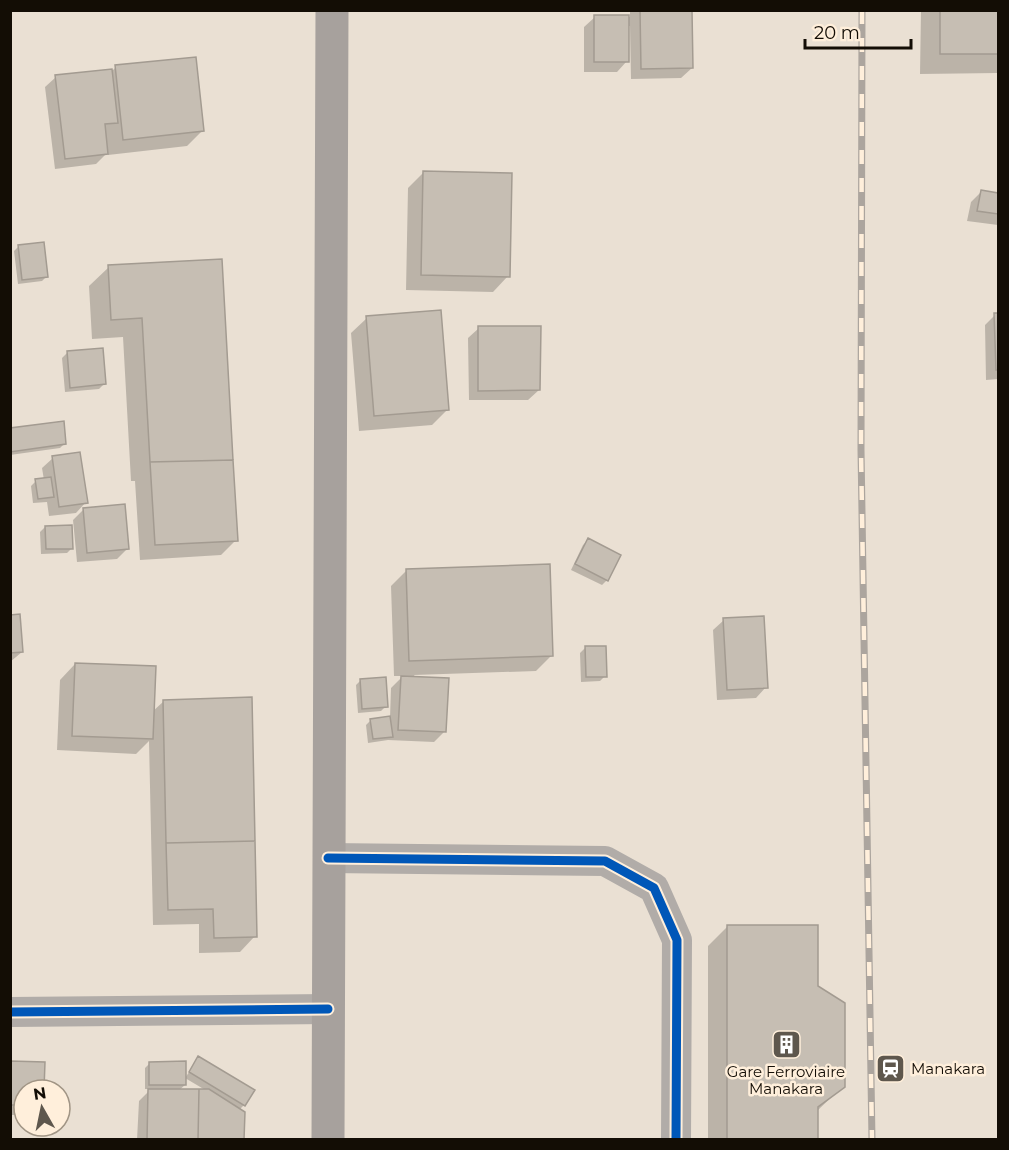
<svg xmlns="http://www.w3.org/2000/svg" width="1009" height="1150" font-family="Montserrat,sans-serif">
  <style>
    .shadow { fill: #0003 }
    .building { fill: #c6beb3; stroke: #a39b91; stroke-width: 1.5 }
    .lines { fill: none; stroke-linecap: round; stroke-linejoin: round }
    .street { stroke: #b1aca8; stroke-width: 30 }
    .secondary { stroke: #a7a19d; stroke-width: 33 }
    .rail-casing { stroke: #aca59e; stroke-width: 7 }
    .rail { stroke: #ffefdb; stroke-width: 4.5; stroke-dasharray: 14; stroke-linecap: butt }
    .cycleway-casing { stroke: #ffefdb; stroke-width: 13 }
    .cycleway { stroke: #0057b8; stroke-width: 9 }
    .labels { text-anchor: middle; stroke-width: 5; stroke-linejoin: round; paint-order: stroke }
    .poi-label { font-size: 15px; fill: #130d05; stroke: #ffefdb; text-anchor: start }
  </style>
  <rect width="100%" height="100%" fill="#eae0d3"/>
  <!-- shadow -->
  <path class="shadow" d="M630 10H690L692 68 681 78 631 79 630 26H627V61L617 72H584V27L595 17H630Z
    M921 10H998V73L920 74Z
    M116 67 202 131 187 146 108 155V152L96 164 55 169 45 87 56 77 113 70Z
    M424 172 508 276 493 292 406 290 408 188Z
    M981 192 998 194V225L967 221 971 202Z
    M19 246 47 276 42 281 18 284 14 251Z
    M221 261 236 540 221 555 140 560 135 481H131L123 337 92 339 89 286 109 267Z
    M998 314V379L986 380 985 325 995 315Z
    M367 318 447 410 432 425 359 431 351 333Z
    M479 328 539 390 528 400H469L468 338Z
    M67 353 104 384 99 389 65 392 62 358Z
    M10 429 65 443 60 448 10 455Z
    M53 458 86 502 76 513 49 516 47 502 33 503 31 486 36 481 44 480 42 468Z
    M84 509 128 548 117 559 77 562 73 520Z
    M45 527 72 548 67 553 41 554 40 532Z
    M588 540 607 580 602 585 571 570 583 545Z
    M407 570 552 655 536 671 414 675 445 731 434 742 388 740 368 743 366 725 371 720 390 718 391 688 403 676H394L391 586Z
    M10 617 22 652 10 662Z
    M724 620 766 687 756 698 717 700 713 630Z
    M585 648 605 676 600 681 581 682 580 653Z
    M75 664 152 712 164 701 255 936 240 952 199 953V924L153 925 149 741 136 754 57 750 60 680Z
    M361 680 386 706 381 711 358 713 356 685Z
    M728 926 817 987 843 1086 817 1111 816 1140H708V946Z
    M199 1058 244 1105 239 1110 243 1140H137L139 1101 151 1089H145V1068L150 1063 185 1085 178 1091H207L185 1078Z
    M10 1062 42 1090H24V1115H10Z"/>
  <!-- building -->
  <path class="building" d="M640 10H692L693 68 641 69Z
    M940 10H998V54H940Z
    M594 15H629V62H594Z
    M196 57 204 131 123 140 115 65Z
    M112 69 118 123 105 124 108 154 65 159 55 75Z
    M423 171 512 173 510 277 421 275Z
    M981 190 998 193V214L977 211Z
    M44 242 48 277 22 280 18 245Z
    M222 259 233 460 150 462 142 318 111 320 108 265Z
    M441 310 449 410 374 416 366 316Z
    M994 313H998V370H996Z
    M478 326H541L540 390 478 391Z
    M103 348 106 384 70 388 67 351Z
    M64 421 66 444 10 452V428Z
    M80 452 88 503 59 507 52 456Z
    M233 460 238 541 155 545 150 462Z
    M51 477 54 497 38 499 35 479Z
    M125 504 129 549 87 553 83 508Z
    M72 525 73 549H46L45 526Z
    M588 538 621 555 608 581 575 564Z
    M550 564 553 656 409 661 406 569Z
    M20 614 23 652 10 653V615Z
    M764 616 768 688 727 690 723 618Z
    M585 646H606L607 677H586Z
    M75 663 156 666 153 739 72 736Z
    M401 676 449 678 446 732 398 730Z
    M386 677 388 707 362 709 360 679Z
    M252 697 255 841 166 843 163 700Z
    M390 716 393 737 373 739 370 719Z
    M255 841 257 937 214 938 213 909 168 910 166 843Z
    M727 925H818V986L845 1003V1087L818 1107V1140H727Z
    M198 1056 255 1090 245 1106 189 1072Z
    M10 1061 45 1062 44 1090H24V1105H10Z
    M186 1061V1085H149V1062Z
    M148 1089H199L198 1140H147Z
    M199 1089H209L245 1112 244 1140H198Z"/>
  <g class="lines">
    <!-- street -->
    <path class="street" d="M328 858 605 861 654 888 677 940 676 1140
      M10 1012 328 1009"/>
    <!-- secondary -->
    <path class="secondary" d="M328 1140 332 10"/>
    <defs>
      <path id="rail" d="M862 10 861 450 872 1140"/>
    </defs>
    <!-- rail casing -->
    <use href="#rail" class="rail-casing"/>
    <!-- rail -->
    <use href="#rail" class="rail"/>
    <defs>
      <path id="cycleway" d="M328 858 605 861 654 888 677 940 676 1140
        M10 1012 328 1009"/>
    </defs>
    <!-- cycleway casing -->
    <use href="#cycleway" class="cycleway-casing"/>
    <!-- cycleway -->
    <use href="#cycleway" class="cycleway"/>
  </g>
  <!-- icons -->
  <defs>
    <symbol id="building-square" viewBox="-11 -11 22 22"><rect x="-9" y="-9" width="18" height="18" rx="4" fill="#5e574d" stroke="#ffefdb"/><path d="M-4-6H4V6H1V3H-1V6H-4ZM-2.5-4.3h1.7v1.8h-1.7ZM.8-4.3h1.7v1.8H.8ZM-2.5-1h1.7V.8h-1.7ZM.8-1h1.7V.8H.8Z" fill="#fff"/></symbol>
    <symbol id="station-square" viewBox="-11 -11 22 22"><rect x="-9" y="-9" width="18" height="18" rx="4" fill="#5e574d" stroke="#ffefdb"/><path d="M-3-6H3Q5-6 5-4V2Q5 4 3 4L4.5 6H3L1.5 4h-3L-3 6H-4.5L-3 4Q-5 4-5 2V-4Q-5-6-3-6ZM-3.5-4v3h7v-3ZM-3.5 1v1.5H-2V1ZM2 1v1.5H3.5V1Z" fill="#fff"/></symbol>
  </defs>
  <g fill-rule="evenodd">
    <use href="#building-square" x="770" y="1028" width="33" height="33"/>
    <use href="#station-square" x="874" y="1052" width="33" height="33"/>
  </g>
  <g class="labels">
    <!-- poi labels -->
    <g class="poi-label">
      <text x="911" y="1074">Manakara</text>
      <text x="786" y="1077" text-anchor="middle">Gare Ferroviaire<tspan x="786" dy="17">Manakara</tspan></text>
    </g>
  </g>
  <!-- border -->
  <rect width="1009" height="1150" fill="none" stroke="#130d05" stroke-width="24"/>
  <!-- north arrow -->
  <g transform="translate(42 1108) rotate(351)"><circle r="28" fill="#ffefdb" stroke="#a19585" stroke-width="1.5"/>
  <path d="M0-4.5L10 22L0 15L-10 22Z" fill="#5e574d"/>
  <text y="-9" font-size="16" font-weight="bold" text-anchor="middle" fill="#130d05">N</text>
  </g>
  <!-- scale -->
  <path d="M805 39v9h106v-9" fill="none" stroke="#130d05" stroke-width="3"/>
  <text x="814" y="39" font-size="18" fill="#130d05" stroke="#ffefdb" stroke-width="4.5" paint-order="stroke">20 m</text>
</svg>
